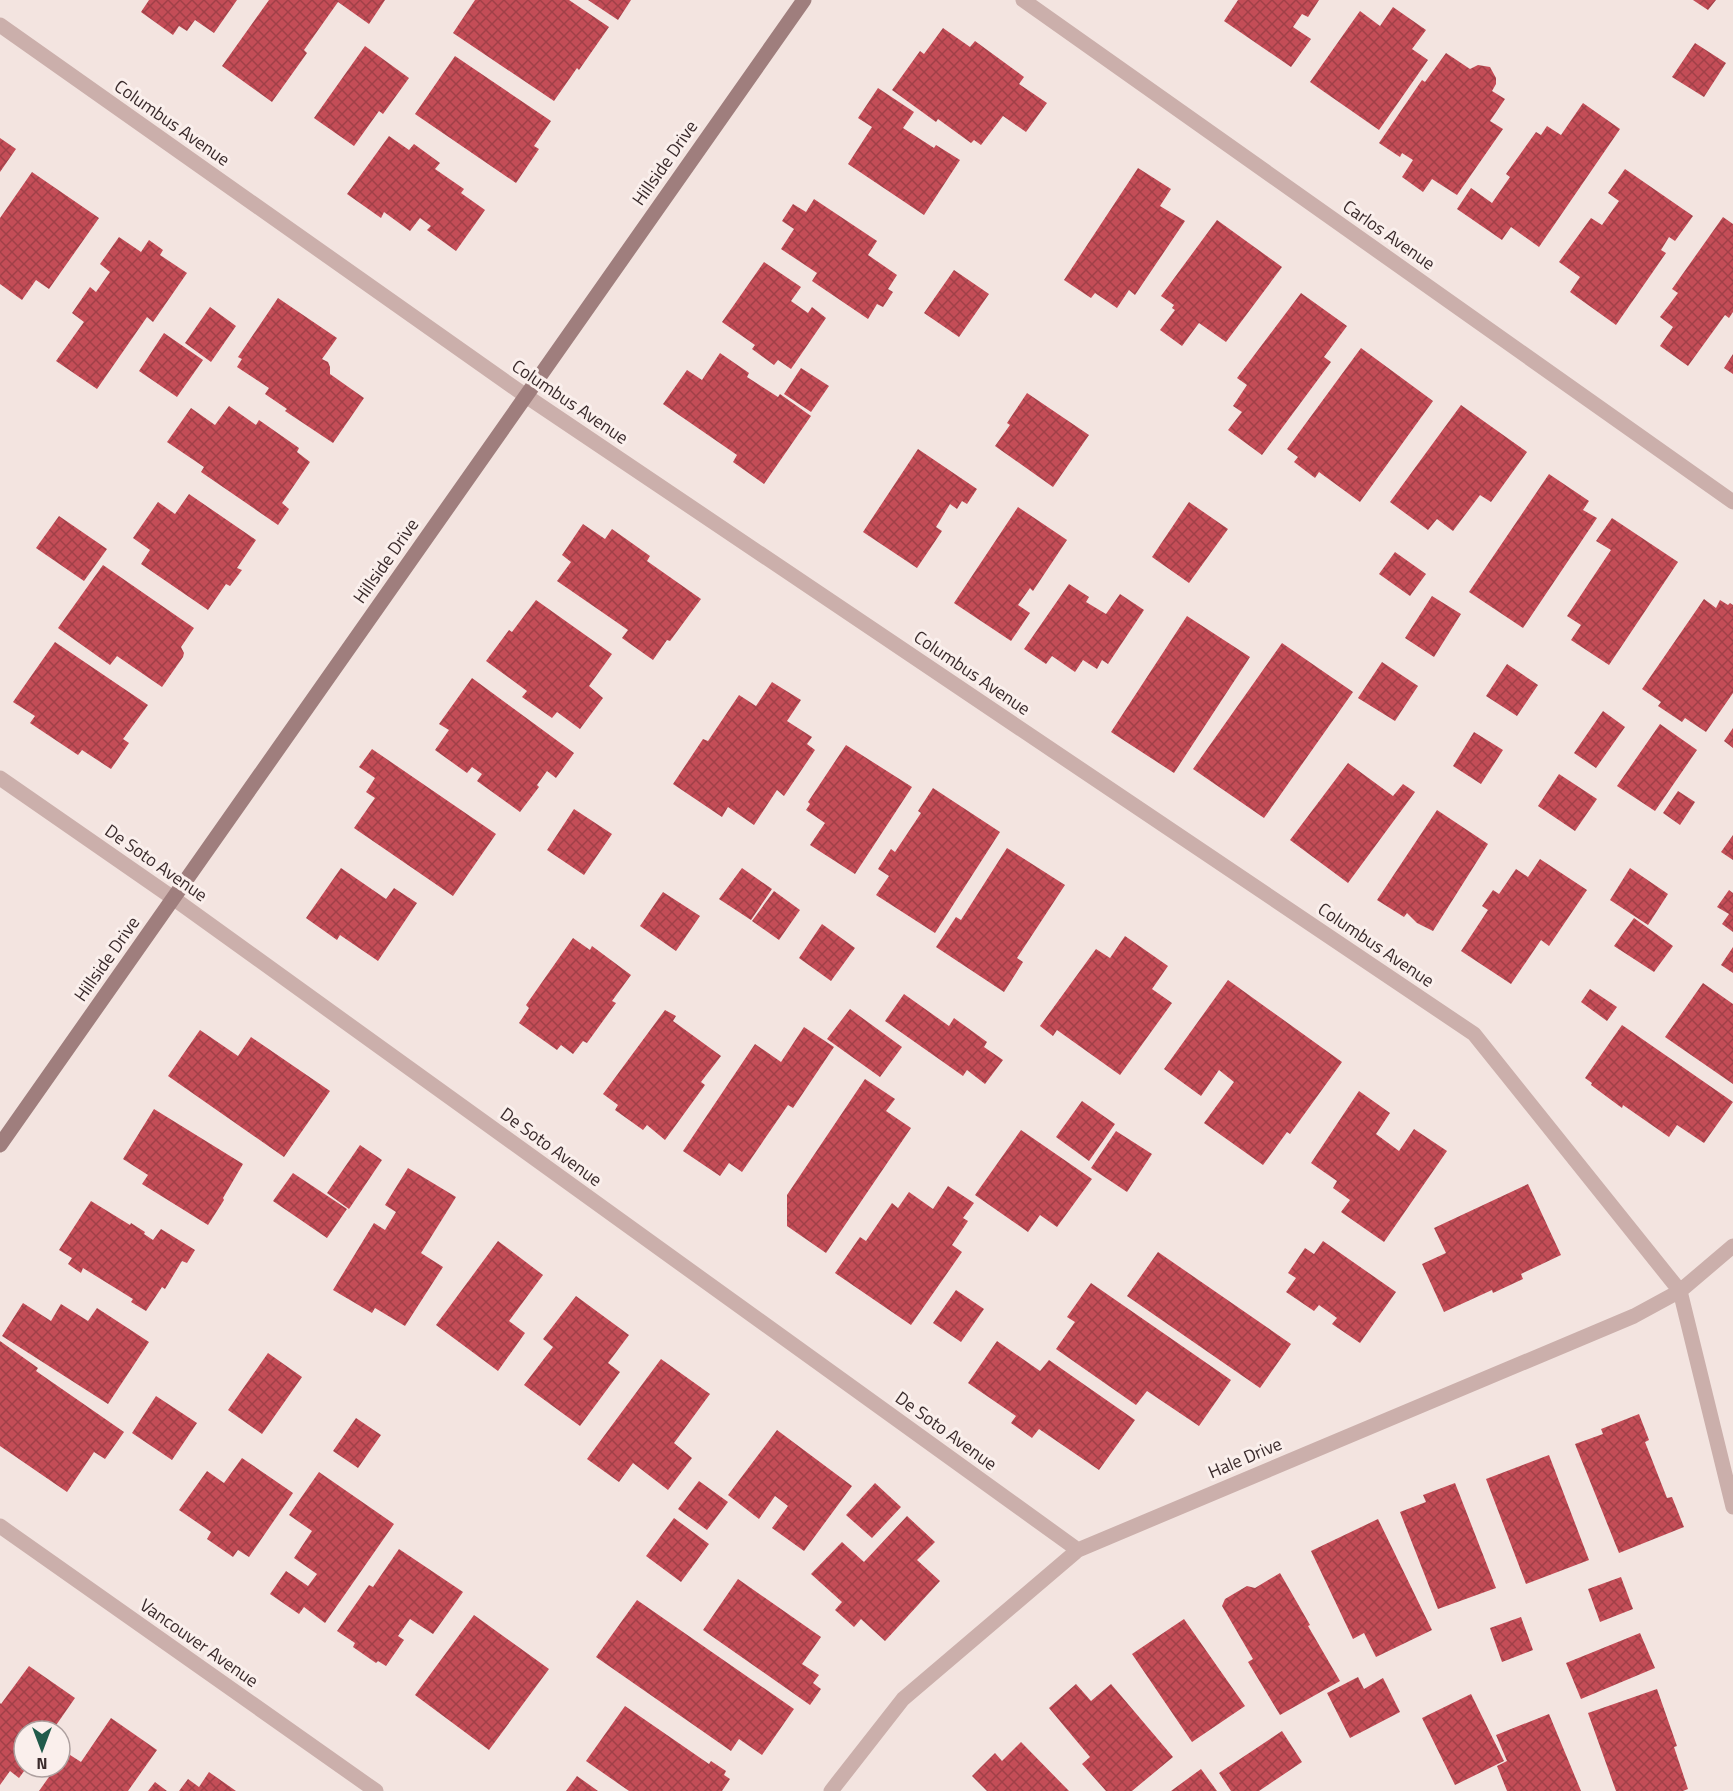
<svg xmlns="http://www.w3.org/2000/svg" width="1733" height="1791" font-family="'Titillium Web',sans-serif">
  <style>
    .building { fill: url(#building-cross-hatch) }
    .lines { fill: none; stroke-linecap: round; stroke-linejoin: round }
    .street { stroke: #cbafab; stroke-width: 15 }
    .secondary { stroke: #9f7e7d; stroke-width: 15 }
    .labels { text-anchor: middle; stroke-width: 6; stroke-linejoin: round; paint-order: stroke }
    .street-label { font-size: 18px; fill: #392a2b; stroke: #faefec }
  </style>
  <defs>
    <pattern id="building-cross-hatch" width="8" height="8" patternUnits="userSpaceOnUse" patternTransform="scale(1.5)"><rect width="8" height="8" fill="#c44d57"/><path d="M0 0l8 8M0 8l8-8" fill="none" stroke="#a04048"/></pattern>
  </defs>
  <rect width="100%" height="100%" fill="#f3e4e0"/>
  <!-- building -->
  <path class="building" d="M149 0H237L214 33 195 20 187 31 179 26 173 35 141 12Z
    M269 0H385L369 24 338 2 304 50 307 53 272 102 222 66Z
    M475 0H569L609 27 579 70 577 68 554 101 453 33Z
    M588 0H631L618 20Z
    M1238 0H1319L1308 17 1302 14 1293 27 1311 39 1291 67 1224 21Z
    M1693 0H1716L1708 10Z
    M1393 7 1426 30 1412 49 1428 60 1379 130 1310 82 1360 11 1380 26Z
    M943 28 970 47 975 41 1024 77 1019 84 1047 103 1026 132 1003 116 981 145 974 140 971 143 938 119 936 122 892 90 920 51 924 54Z
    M1695 43 1726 63 1704 97 1672 77Z
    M365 46 409 78 383 114 379 111 354 146 314 118Z
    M1446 53 1470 69 1478 65 1490 67 1496 78V84L1492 91 1505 99 1490 121 1503 129 1457 195 1432 179 1423 192 1402 177 1413 160 1402 153 1400 157 1379 143 1422 80 1425 82Z
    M455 56 551 121 534 146 539 149 516 183 415 114Z
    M878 88 914 112 903 128 934 148 936 145 960 160 924 215 848 164 872 127 858 118Z
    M1583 103 1620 129 1539 247 1511 227 1502 240 1457 209 1471 188 1492 203 1510 177 1506 174 1536 132 1541 135 1547 126 1561 135Z
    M389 136 409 150 414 144 440 163 435 169 464 189 461 193 485 210 456 251 427 230 431 226 420 218 410 231 384 212 381 218 347 194Z
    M0 138 16 149 0 172Z
    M1138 168 1171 189 1160 206 1185 221 1135 295 1129 290 1117 308 1095 293 1091 298 1064 280Z
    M1625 169 1693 216 1675 241 1669 237 1661 250 1666 253 1616 325 1570 292 1580 277 1559 262 1591 218 1602 225 1619 201 1608 193Z
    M32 172 99 218 49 289 36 280 22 300 0 284V218Z
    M814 199 877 241 868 255 897 275 888 289 893 292 883 307 877 304 868 319 812 281 817 273 781 249 794 229 782 221 793 204 806 212Z
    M1723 217 1733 224V312L1729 318 1725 315 1688 366 1660 346 1673 327 1660 317 1678 293 1672 289Z
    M1217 220 1282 267 1226 342 1199 323 1182 346 1160 330 1175 310 1172 308 1174 305 1161 296Z
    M119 237 141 252 149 240 163 250 160 255 187 273 153 322 147 317 97 389 56 361 84 322 72 313 90 287 96 292 110 272 100 264Z
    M764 262 801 287 791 301 808 313 812 307 826 318 791 369 778 360 774 365 752 349 755 345 722 322Z
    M954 270 989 294 959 337 924 313Z
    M1301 293 1347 326 1324 357 1331 362 1262 455 1228 430 1242 412 1233 406 1247 385 1237 378Z
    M278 298 337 338 322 359 328 362 330 367V374L364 398 333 443 285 411 287 409 265 394 269 388 237 367 242 359 238 357Z
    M210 307 236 326 211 362 185 343Z
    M164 333 203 360 177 397 139 371Z
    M1361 348 1433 401 1360 502 1319 472 1315 478 1294 462 1298 457 1287 449Z
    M720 353 749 373 747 377 778 397 780 394 811 416 764 484 733 462 737 455 663 404 687 370 702 380Z
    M1733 354V374L1724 368Z
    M801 368 829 386 811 412 784 394Z
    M1027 393 1089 435 1053 487 995 446 1010 425 1007 423Z
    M1461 405 1527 452 1491 502 1480 495 1453 531 1437 519 1428 530 1390 502Z
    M229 406 256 425 259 420 299 448 297 452 310 462 282 503 289 509 278 525 201 472 204 467 167 442 191 408 215 425Z
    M918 449 977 489 967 504 962 501 957 509 950 504 936 527 942 531 917 568 863 532Z
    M1549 474 1589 501 1583 510 1597 518 1523 628 1469 592Z
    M189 494 256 540 237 568 242 570 230 586 226 584 208 610 141 564 150 550 133 538 158 502 175 514Z
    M1189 502 1228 529 1189 583 1152 557Z
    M1018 507 1067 540 1033 591 1030 588 1018 605 1030 613 1011 641 954 603Z
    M59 516 107 549 84 581 36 548Z
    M1612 518 1678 562 1609 665 1571 640 1581 625 1567 616 1611 550 1596 541Z
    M583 524 605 539 612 529 650 556 647 561 701 599 670 641 667 640 653 660 622 638 628 630 557 581 571 562 562 555Z
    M1395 552 1426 574 1410 596 1379 574Z
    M103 565 194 628 181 647 184 653 183 657 162 687 117 656 110 665 58 628Z
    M1069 584 1089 597 1086 602 1106 614 1120 594 1144 610 1108 664 1102 660 1097 669 1083 660 1075 672 1052 656 1046 664 1024 649Z
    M1432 596 1461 614 1434 657 1405 638Z
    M1704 599 1716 608 1720 600 1728 605 1730 603 1733 605V693L1706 732 1685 718 1682 722 1658 706 1661 702 1642 689Z
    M536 600 612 654 589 686 603 698 580 729 557 712 552 718 522 697 527 691 486 661 509 630 512 632Z
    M1187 616 1250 657 1174 773 1111 732Z
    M55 642 148 705 123 739 129 743 111 769 82 750 78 755 30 723 35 716 13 702Z
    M1282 643 1353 692 1264 818 1193 769Z
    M1382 662 1418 686 1395 721 1358 698Z
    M1507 664 1538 685 1517 716 1486 696Z
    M472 678 574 753 556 778 547 771 537 785 539 787 520 812 477 781 482 774 472 767 467 773 435 750 449 730 439 724Z
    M772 682 801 700 787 721 812 737 807 744 815 750 784 796 777 790 754 825 728 807 722 817 673 784 703 739 708 741 739 695 756 706Z
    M1603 711 1625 727 1596 768 1574 753Z
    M1660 724 1697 750 1655 811 1617 786Z
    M1733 728V748L1724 741Z
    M1474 732 1503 750 1481 784 1453 766Z
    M846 745 912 787 855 874 810 845 825 823 806 810 810 804 808 802Z
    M372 749 496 834 453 896 354 828 375 798 366 792 375 778 359 767Z
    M1348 763 1393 796 1403 784 1415 792 1348 883 1290 840Z
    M1559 774 1597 799 1575 831 1538 806Z
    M933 788 1000 832 935 933 876 895 889 876 878 869 891 849 895 852 921 813 918 811Z
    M1678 791 1695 802 1680 825 1663 813Z
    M574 809 612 834 584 875 547 850Z
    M1437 810 1488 844 1433 931 1417 923 1407 913 1404 917 1377 900Z
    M1733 835V860L1721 852Z
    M1007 848 1065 885 1017 958 1023 962 1004 992 936 947 956 917 961 920Z
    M1540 859 1587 890 1549 946 1541 940 1511 984 1461 951 1488 910 1482 906 1493 890 1499 894 1516 869 1528 877Z
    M341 868 386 899 394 888 417 903 378 961 340 935 337 940 306 918Z
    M742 868 772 889 751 920 719 899Z
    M1630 868 1668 894 1648 925 1610 900Z
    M1729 890 1733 893V932L1722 924 1729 914 1717 907Z
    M774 891 800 910 779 940 752 921Z
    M663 892 700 916 676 951 640 926Z
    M1634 918 1673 946 1654 972 1614 946Z
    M822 924 855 948 831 981 799 958Z
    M1125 936 1168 966 1152 989 1172 1003 1120 1075 1057 1030 1053 1036 1040 1026 1096 949 1110 958Z
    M573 938 590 950 592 946 631 975 612 1001 616 1003 587 1043 583 1041 573 1054 561 1045 557 1050 519 1023 529 1008 526 1005Z
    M1733 947V973L1721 965Z
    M1228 980 1342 1062 1290 1134 1287 1132 1263 1165 1204 1123 1234 1082 1219 1070 1201 1096 1164 1069Z
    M1703 983 1733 1004V1084L1665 1037Z
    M1590 989 1617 1007 1607 1021 1581 1002Z
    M904 994 949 1026 954 1018 987 1042 984 1047 1003 1060 985 1084 967 1070 963 1076 885 1021Z
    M850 1009 902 1047 880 1077 827 1039Z
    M665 1010 676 1016 673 1021 721 1056 701 1082 705 1085 665 1140 647 1125 643 1130 615 1110 618 1105 603 1094Z
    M1622 1025 1733 1102 1704 1143 1677 1125 1669 1137 1623 1105 1622 1108 1591 1085 1592 1083 1585 1078Z
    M804 1027 834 1047 793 1108 788 1105 742 1172 729 1163 720 1176 683 1151 755 1044 781 1062Z
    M200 1030 238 1056 251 1037 330 1091 284 1157 168 1076Z
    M865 1079 895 1099 886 1111 911 1128 826 1253 787 1226V1195Z
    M1359 1091 1390 1113 1376 1134 1399 1151 1414 1129 1447 1151 1384 1242 1341 1212 1350 1200 1333 1188 1337 1181 1311 1163Z
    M1082 1101 1115 1124 1089 1161 1056 1137Z
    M154 1109 243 1164 223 1198 224 1200 208 1225 142 1184 148 1175 123 1159Z
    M1021 1130 1092 1179 1057 1227 1040 1215 1028 1232 975 1195Z
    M1116 1131 1152 1154 1127 1192 1091 1168Z
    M360 1145 382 1160 349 1209 327 1193Z
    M408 1168 456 1197 421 1253 443 1267 405 1326 375 1308 372 1313 333 1290 374 1223 385 1230 396 1212 385 1205Z
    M293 1173 347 1209 327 1238 273 1201Z
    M1528 1184 1561 1255 1521 1274 1523 1279 1493 1293 1492 1290 1444 1312 1422 1264 1446 1253 1434 1228Z
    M948 1186 974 1203 963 1218 968 1221 952 1245 962 1252 911 1325 835 1273 860 1237 866 1241 892 1203 898 1208 909 1192 933 1209Z
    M91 1201 130 1225 131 1223 145 1232 144 1234 153 1240 161 1229 195 1250 187 1263 182 1261 165 1289 162 1287 146 1311 131 1302 133 1299 83 1268 81 1273 68 1264 72 1258 59 1250Z
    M498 1241 543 1275 509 1321 525 1333 498 1371 436 1325Z
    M1323 1241 1396 1292 1360 1343 1332 1324 1337 1318 1319 1305 1314 1311 1286 1292 1296 1278 1288 1273 1305 1248 1314 1254Z
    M1158 1252 1291 1344 1260 1388 1127 1296Z
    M1091 1283 1231 1380 1199 1426 1147 1391 1136 1405 1056 1349 1075 1322 1067 1317Z
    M956 1290 984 1309 961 1342 933 1323Z
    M576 1296 629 1335 608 1363 620 1372 580 1426 524 1385 553 1347 543 1339Z
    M23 1303 51 1321 61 1304 88 1321 97 1308 149 1342 108 1404 2 1336Z
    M0 1341 38 1368 36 1371 124 1432 105 1459 94 1452 67 1492 0 1446Z
    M997 1341 1040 1371 1049 1360 1135 1420 1099 1470 1039 1429 1032 1438 1011 1423 1016 1416 968 1383Z
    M268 1353 302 1377 262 1434 228 1410Z
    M661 1359 710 1394 674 1443 692 1458 668 1490 633 1463 619 1482 587 1459Z
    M156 1396 197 1423 172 1460 132 1433Z
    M1639 1414 1649 1440 1645 1442 1667 1498 1672 1497 1684 1527 1619 1553 1575 1444 1603 1434 1601 1429Z
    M356 1418 381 1435 358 1468 333 1451Z
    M777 1430 852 1486 804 1551 772 1528 788 1506 775 1496 759 1519 728 1495Z
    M1549 1455 1589 1560 1526 1584 1486 1479Z
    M242 1458 293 1493 249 1557 238 1550 233 1557 207 1539 211 1532 179 1510 207 1471 224 1483Z
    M319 1472 394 1524 325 1623 304 1607 299 1614 270 1594 286 1571 308 1586 317 1574 294 1558 312 1531 289 1515Z
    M699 1481 728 1502 707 1530 678 1509Z
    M875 1483 901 1507 872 1538 846 1515Z
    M1455 1483 1496 1588 1438 1609 1400 1512 1426 1502 1423 1495Z
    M907 1516 935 1542 917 1560 940 1581 885 1641 861 1619 854 1627 835 1610 842 1602 811 1574 842 1542 864 1562Z
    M674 1518 709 1544 681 1582 646 1556Z
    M1378 1519 1432 1630 1376 1657 1364 1633 1353 1639 1311 1551Z
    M399 1549 463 1592 433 1634 410 1619 398 1636 404 1640 386 1666 378 1661 376 1663 353 1647 355 1643 337 1631 369 1585 373 1587Z
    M1280 1573 1310 1625 1308 1626 1340 1681 1280 1715 1248 1662 1253 1659 1222 1606 1225 1599 1247 1586 1255 1588Z
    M1621 1577 1633 1609 1600 1622 1588 1589Z
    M738 1579 821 1637 802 1664 819 1675 813 1683 821 1689 810 1705 703 1630Z
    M637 1600 794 1709 762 1755 739 1739 731 1751 596 1657Z
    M474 1615 549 1669 489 1750 415 1695Z
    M1521 1617 1533 1650 1502 1662 1490 1628Z
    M1184 1619 1245 1706 1192 1742 1132 1654Z
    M1640 1633 1655 1668 1581 1699 1566 1663Z
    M29 1666 75 1698 52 1731H24V1767H27L19 1778 10 1771 0 1785V1703L1 1704Z
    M1358 1677 1364 1689 1383 1678 1400 1712 1350 1738 1327 1693Z
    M1076 1684 1091 1701 1111 1684 1173 1757 1132 1791H1106L1082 1764 1090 1757 1049 1708Z
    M1657 1689 1677 1746 1674 1747 1688 1789 1683 1791H1616L1588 1713Z
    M1471 1694 1504 1761 1455 1785 1422 1718Z
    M625 1706 709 1764 711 1761 726 1771 724 1775 730 1779 722 1791H629L586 1761Z
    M1549 1714 1581 1791H1507L1497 1766 1507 1761 1496 1735Z
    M111 1718 157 1750 128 1791H39L56 1767H60V1762L67 1753 81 1762Z
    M1282 1731 1302 1762 1259 1791H1231L1219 1773Z
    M1021 1742 1069 1791H987L972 1776 995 1753 1002 1761Z
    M1201 1769 1217 1791H1171Z
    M209 1772 236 1791H179L188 1779 199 1787Z
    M577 1776 598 1791H566Z
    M155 1782 167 1791H148Z"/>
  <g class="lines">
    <!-- street -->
    <path class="street" d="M1023 0 1733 502
      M0 25 526 396 1474 1034 1680 1291 1733 1507
      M0 778 173 898 1078 1550
      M0 1526 376 1791
      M831 1791 903 1699 1078 1550 1634 1316 1680 1291 1733 1246"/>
    <!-- secondary -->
    <path class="secondary" d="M0 1145 804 0"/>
  </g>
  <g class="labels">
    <!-- street labels -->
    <g class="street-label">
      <text transform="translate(172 123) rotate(35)" y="6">Columbus Avenue</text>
      <text transform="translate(665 163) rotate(-55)" y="6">Hillside Drive</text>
      <text transform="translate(1389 235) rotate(35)" y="6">Carlos Avenue</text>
      <text transform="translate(570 402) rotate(34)" y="6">Columbus Avenue</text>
      <text transform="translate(386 561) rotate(-55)" y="6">Hillside Drive</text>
      <text transform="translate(972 673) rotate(34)" y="6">Columbus Avenue</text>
      <text transform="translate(156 863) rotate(35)" y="6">De Soto Avenue</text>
      <text transform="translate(1376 945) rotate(34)" y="6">Columbus Avenue</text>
      <text transform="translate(107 959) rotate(-55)" y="6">Hillside Drive</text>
      <text transform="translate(551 1147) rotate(36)" y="6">De Soto Avenue</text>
      <text transform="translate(946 1431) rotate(36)" y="6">De Soto Avenue</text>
      <text transform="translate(1245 1458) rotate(-23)" y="6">Hale Drive</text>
      <text transform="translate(199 1643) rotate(35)" y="6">Vancouver Avenue</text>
    </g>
  </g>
  <!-- north arrow -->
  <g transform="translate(42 1749) rotate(180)"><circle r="28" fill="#faefec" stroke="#ada09f" stroke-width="1.5"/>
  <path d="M0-4.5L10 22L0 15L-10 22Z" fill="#205b4b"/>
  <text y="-9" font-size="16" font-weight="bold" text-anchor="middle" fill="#392a2b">N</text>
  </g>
</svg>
